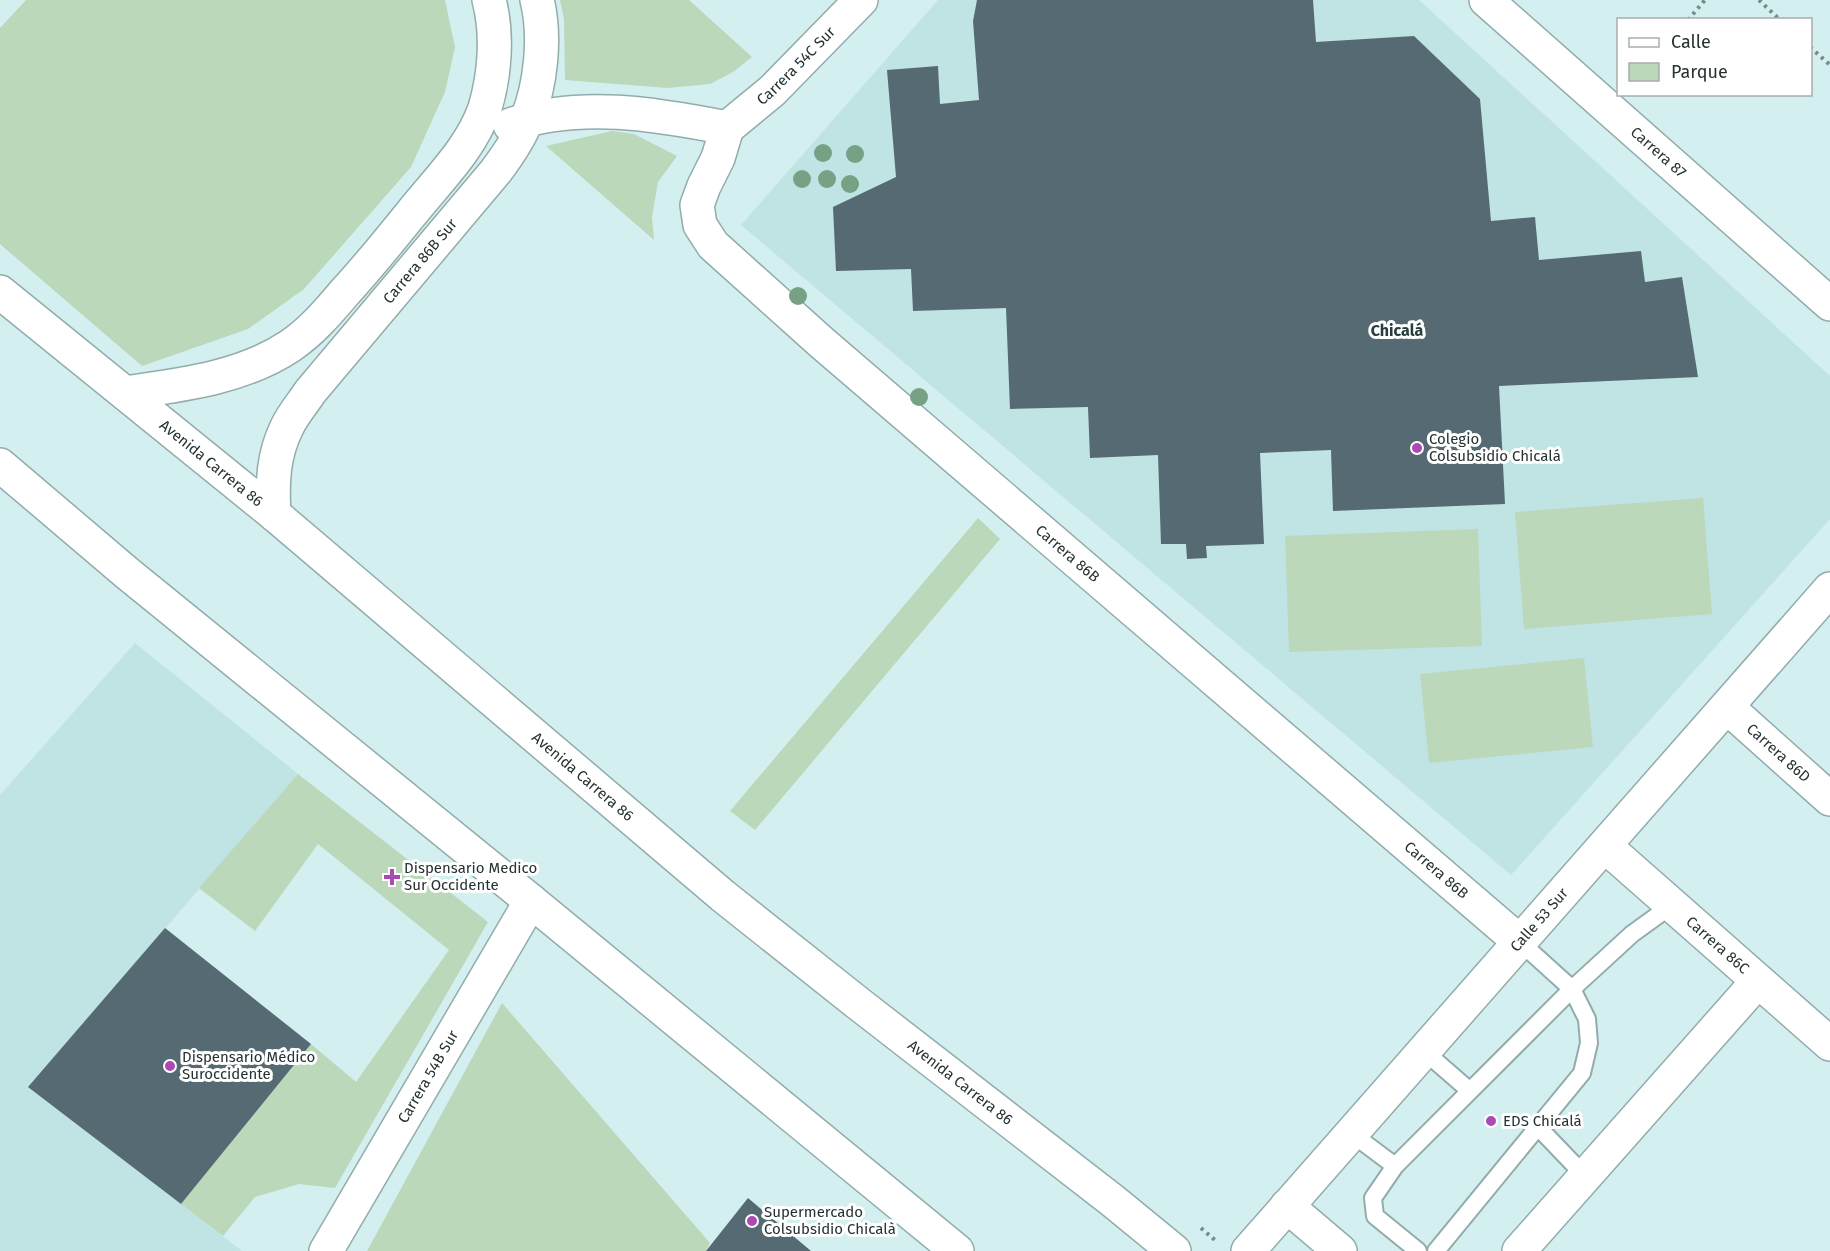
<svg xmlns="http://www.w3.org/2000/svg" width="1830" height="1251" font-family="'Fira Sans',sans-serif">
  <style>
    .built { fill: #c0e3e4 }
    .green { fill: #bbd8bb }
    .building { fill: #556a72 }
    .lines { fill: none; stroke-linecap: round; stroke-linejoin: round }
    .lane-casing { stroke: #92acac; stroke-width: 20 }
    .street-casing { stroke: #92acac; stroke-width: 36 }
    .secondary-casing { stroke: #92acac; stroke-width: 36 }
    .primary-casing { stroke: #92acac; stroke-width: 36 }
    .path { stroke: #778989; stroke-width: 4; stroke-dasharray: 3 4.5; stroke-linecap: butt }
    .lane { stroke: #fff; stroke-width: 16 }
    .street { stroke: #fff; stroke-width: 33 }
    .secondary { stroke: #fff; stroke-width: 33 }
    .primary { stroke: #fff; stroke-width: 33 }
    .tree { fill: #76a185 }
    .poi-dot { fill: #aa4ab2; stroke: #fff; stroke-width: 2 }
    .labels { text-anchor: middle; stroke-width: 6; stroke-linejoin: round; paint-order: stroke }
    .street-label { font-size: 15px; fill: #263131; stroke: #fff }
    .poi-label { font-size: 15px; fill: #263131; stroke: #fff; text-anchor: start }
    .neighbourhood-label { font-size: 16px; font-weight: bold; fill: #273d3e; stroke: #fff }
  </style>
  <rect width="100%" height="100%" fill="#d4efef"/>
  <!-- built -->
  <path class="built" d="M938 0H1419L1830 376V519L1511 875 741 225Z
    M135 643 298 774 29 1087 242 1251H0V795Z"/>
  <!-- green -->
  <path class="green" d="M26 0H445L455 47 445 92 411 167 304 289 248 329 142 366 0 244V28Z
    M560 0H689L752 57 733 72 710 84 668 88 565 80 564 19Z
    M612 131 634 134 677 156 658 182 652 217 654 240 546 146Z
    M1703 498 1712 614 1524 629 1515 512Z
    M978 518 1000 539 755 830 730 811Z
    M1478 529 1482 646 1289 652 1285 536Z
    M1584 658 1593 747 1429 763 1420 674Z
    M298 774 488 922 335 1188 299 1184 255 1197 223 1236 181 1204 311 1044 356 1082 449 950 318 844 255 931 199 888Z
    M502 1003 710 1243 706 1251H367Z"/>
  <!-- building -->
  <path class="building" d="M977 0H1313L1316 42 1414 36 1480 99 1491 221 1535 217 1539 260 1641 251 1645 282 1682 277 1698 377 1499 386 1505 504 1333 511 1331 450 1260 453 1264 544 1206 546 1207 558 1187 559 1186 544H1161L1158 455 1090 458 1088 407 1010 409 1006 308 913 311 911 269 836 271 833 207 896 177 887 70 938 66 940 104 979 100 973 21Z
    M165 928 311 1044 181 1204 28 1087Z
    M748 1198 811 1251H706Z"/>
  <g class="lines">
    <defs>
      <path id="lane" d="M1424 1051 1470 1091
        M1538 1127 1585 1176
        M1351 1133 1395 1166
        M1418 1251 1375 1216 1373 1198 1395 1166 1572 989 1632 934 1672 905
        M1436 1251 1582 1073 1589 1043 1587 1019 1572 989 1520 942"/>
      <g id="street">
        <path d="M510 125C580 101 656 114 727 128"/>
        <path id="s1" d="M727 128 718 158 704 186 697 205 700 225 713 245 821 342 1520 942"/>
        <path id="s2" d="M727 128 772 91 861 0"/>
        <path d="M125 393C181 385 242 378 290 346 312 331 328 312 345 292 368 267 389 241 410 215 436 182 471 149 485 108 495 74 498 34 489 0"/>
        <path id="s3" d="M274 514C272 483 273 455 287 427 293 414 303 403 310 392L496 171C508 155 520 138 527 119 541 85 546 36 537 0"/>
        <path id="s4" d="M1727 707 1830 799"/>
        <path id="s5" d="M1605 846 1830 1044"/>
        <path d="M1287 1206 1340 1251"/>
        <path id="s6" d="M326 1251 531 901"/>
        <path d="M1519 1251 1758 981"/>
      </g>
      <g id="secondary">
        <path id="s7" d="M1486 0 1830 304"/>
        <path id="s8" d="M1248 1251 1830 589"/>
      </g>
      <g id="primary">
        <path id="s9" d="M0 292 274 514 723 896 859 1004 1113 1201 1174 1251"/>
        <path d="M0 465 127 573 531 901 957 1251"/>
      </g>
    </defs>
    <!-- lane casing -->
    <use href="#lane" class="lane-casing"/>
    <!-- street casing -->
    <use href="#street" class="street-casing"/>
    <!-- secondary casing -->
    <use href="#secondary" class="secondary-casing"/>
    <!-- primary casing -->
    <use href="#primary" class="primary-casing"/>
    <!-- path -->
    <path class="path" d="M1759 0 1780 20
      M1688 20 1705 0
      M1810 47 1830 65
      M1201 1228 1216 1241"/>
    <!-- lane -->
    <use href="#lane" class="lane"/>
    <!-- street -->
    <use href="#street" class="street"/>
    <!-- secondary -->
    <use href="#secondary" class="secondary"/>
    <!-- primary -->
    <use href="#primary" class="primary"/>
  </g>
  <!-- trees -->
  <g class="tree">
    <circle cx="823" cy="153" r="9"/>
    <circle cx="855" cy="154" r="9"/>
    <circle cx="802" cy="179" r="9"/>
    <circle cx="827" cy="179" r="9"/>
    <circle cx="850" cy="184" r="9"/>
    <circle cx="798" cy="296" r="9"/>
    <circle cx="919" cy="397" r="9"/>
  </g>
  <!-- markers -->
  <g class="poi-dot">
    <circle cx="1417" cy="448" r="6"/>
    <path d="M389 868h6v6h6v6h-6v6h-6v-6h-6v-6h6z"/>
    <circle cx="170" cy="1066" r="6"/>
    <circle cx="1491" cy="1121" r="6"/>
    <circle cx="752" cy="1221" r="6"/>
  </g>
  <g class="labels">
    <!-- street labels -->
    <g class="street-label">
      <text dy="5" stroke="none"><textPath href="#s2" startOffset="93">Carrera 54C Sur</textPath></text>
      <text dy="5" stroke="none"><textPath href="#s7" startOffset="230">Carrera 87</textPath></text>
      <text dy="5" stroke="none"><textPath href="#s3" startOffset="302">Carrera 86B Sur</textPath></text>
      <text dy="5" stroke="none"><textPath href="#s9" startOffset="272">Avenida Carrera 86</textPath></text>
      <text dy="5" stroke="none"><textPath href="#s1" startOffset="597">Carrera 86B</textPath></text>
      <text dy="5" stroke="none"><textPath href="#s4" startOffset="69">Carrera 86D</textPath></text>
      <text dy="5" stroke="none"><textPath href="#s9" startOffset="758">Avenida Carrera 86</textPath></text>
      <text dy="5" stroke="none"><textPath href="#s1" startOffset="1083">Carrera 86B</textPath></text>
      <text dy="5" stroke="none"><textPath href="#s8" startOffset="441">Calle 53 Sur</textPath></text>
      <text dy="5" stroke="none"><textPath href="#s5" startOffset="150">Carrera 86C</textPath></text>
      <text dy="5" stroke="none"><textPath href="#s6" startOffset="202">Carrera 54B Sur</textPath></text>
      <text dy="5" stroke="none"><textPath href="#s9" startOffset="1244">Avenida Carrera 86</textPath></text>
    </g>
    <!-- poi labels -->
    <g class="poi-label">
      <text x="1429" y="444">Colegio<tspan x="1429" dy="17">Colsubsidio Chicalá</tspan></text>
      <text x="404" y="873">Dispensario Medico<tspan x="404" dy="17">Sur Occidente</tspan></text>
      <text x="182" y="1062">Dispensario Médico<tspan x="182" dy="17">Suroccidente</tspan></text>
      <text x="1503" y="1126">EDS Chicalá</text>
      <text x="764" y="1217">Supermercado<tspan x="764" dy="17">Colsubsidio Chicalà</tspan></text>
    </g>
    <!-- neighbourhood labels -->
    <g class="neighbourhood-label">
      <text x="1397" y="336">Chicalá</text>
    </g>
  </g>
  <!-- legend -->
  <rect x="1617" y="18" width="195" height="78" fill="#ffffff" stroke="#a8adad" stroke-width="1.5"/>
  <rect x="1629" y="38" width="30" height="9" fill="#ffffff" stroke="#a8adad" stroke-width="1.5"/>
  <text x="1671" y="48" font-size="18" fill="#263131">Calle</text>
  <rect x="1629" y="63" width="30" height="18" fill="#bbd8bb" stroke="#a8adad" stroke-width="1.5"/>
  <text x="1671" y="78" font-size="18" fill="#263131">Parque</text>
</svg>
